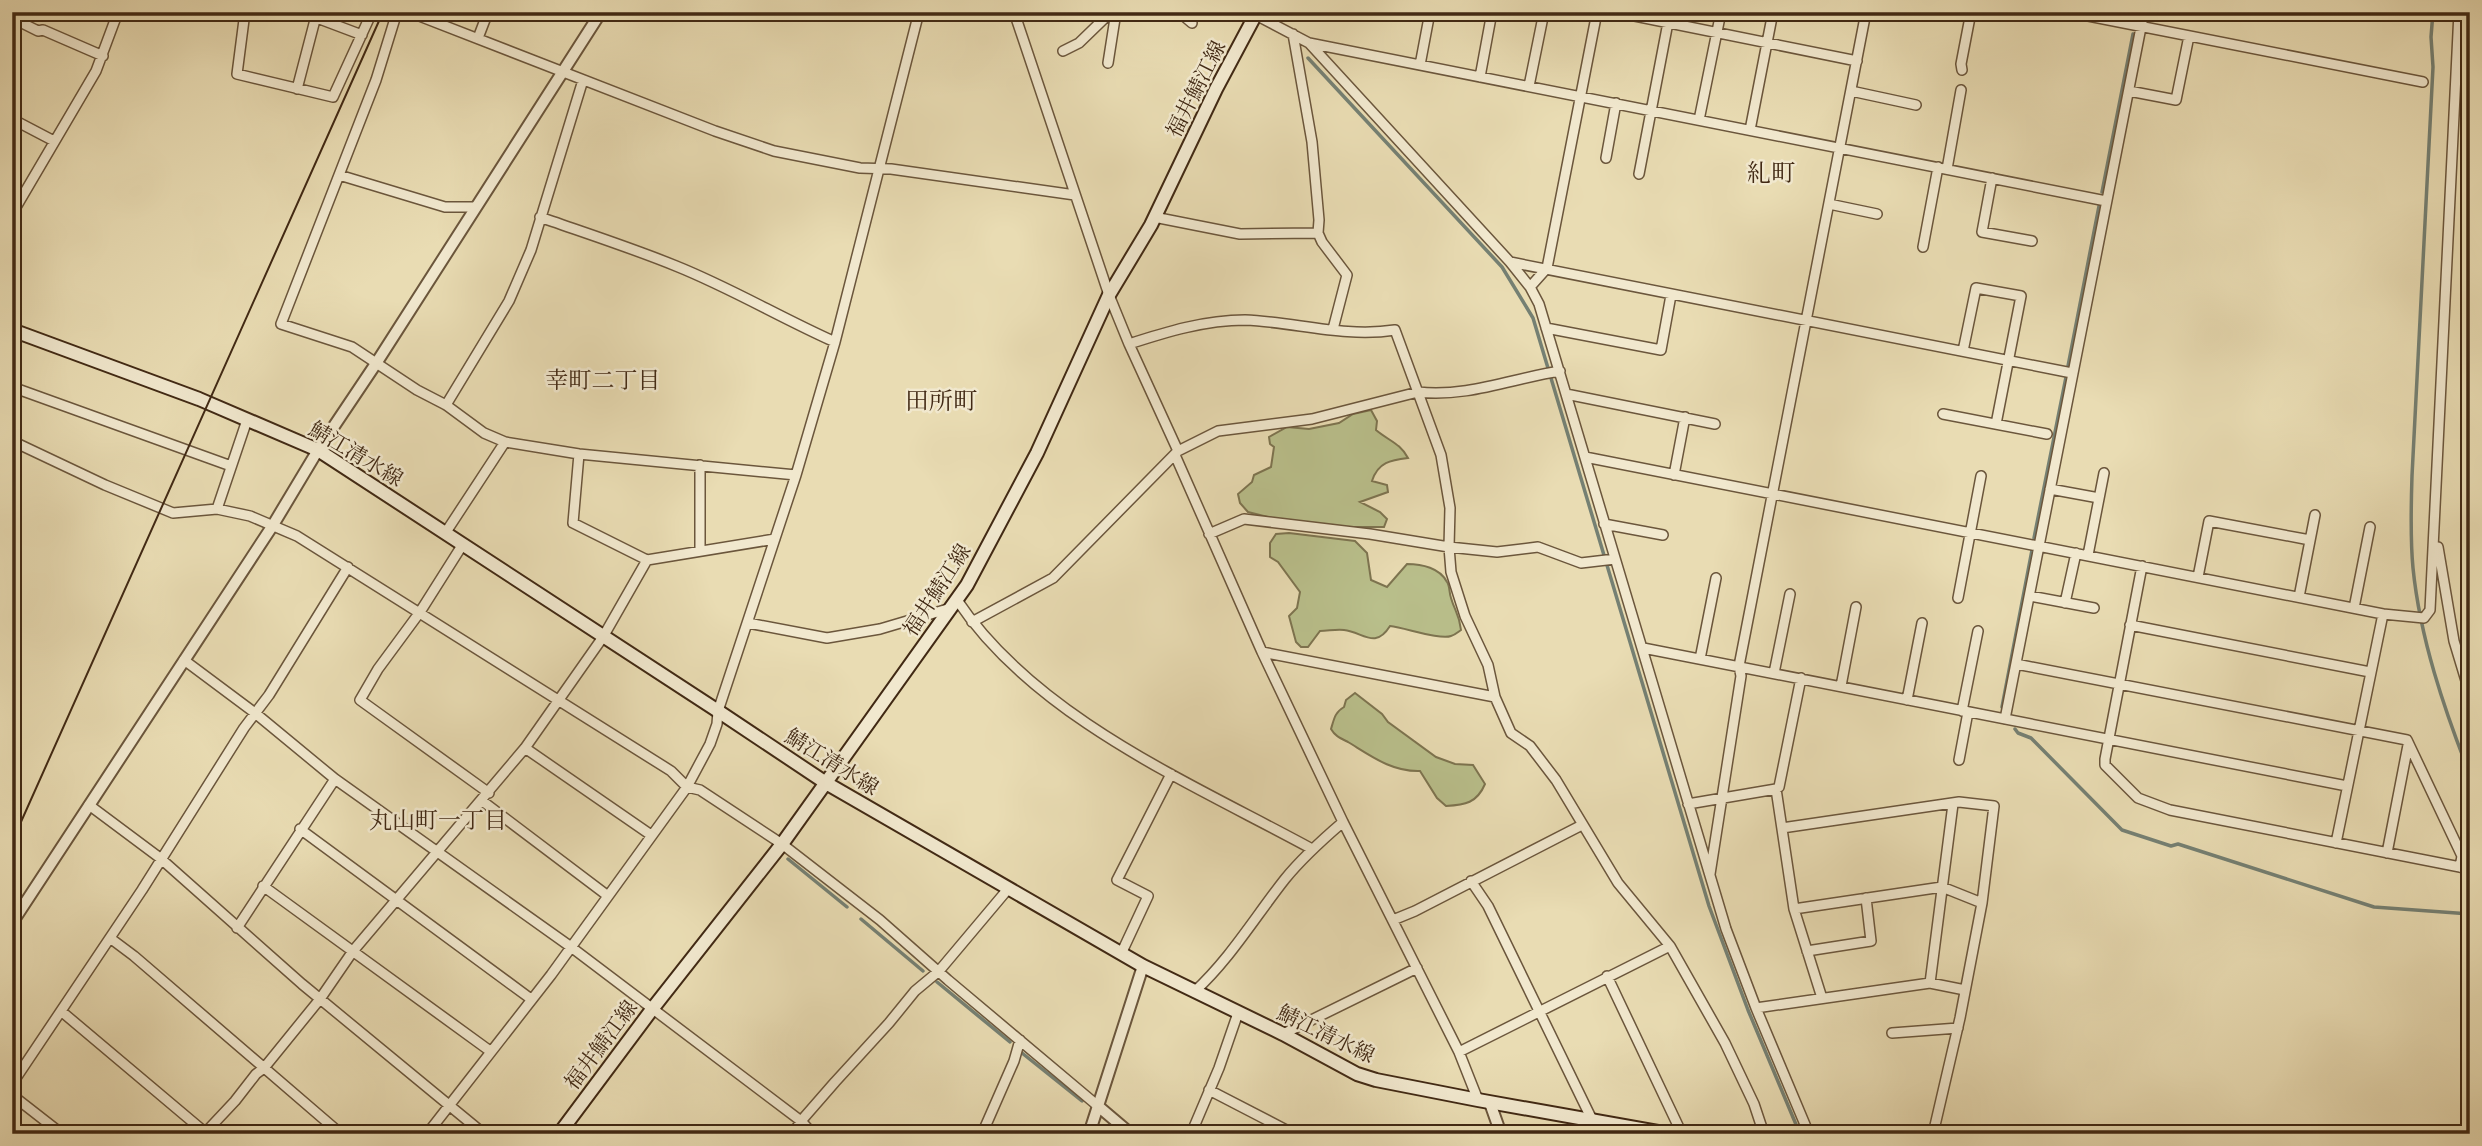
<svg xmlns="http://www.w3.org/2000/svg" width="2482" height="1146" font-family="'IM FELL Double Pica','Noto Serif JP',serif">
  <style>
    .green { fill: #b9bf8b; stroke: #7d7450; stroke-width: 2 }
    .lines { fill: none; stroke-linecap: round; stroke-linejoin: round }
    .stream { stroke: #758073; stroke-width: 3.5 }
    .minor-casing { stroke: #6b563c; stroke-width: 12 }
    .tertiary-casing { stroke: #6b563c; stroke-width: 14 }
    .secondary-casing { stroke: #412914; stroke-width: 16 }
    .minor { stroke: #f1e8ce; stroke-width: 9 }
    .tertiary { stroke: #f1e8ce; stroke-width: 10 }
    .secondary { stroke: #f1e8ce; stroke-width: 12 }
    .tram { stroke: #412914; stroke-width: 2 }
    .labels { text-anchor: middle; stroke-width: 5; stroke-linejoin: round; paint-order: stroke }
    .street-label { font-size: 21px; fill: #412914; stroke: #f1e8ce }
    .neighbourhood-label { font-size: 23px; fill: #412914; stroke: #f1e8ce }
    .quarter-label { font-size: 24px; fill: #412914; stroke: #f1e8ce }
  </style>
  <rect width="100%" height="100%" fill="#e9dcb3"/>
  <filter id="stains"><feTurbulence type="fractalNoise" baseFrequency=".00286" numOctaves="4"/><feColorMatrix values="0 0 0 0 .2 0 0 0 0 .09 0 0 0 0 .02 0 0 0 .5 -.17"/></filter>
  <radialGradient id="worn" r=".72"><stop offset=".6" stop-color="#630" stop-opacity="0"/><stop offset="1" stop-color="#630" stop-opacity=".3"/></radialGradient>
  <!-- green -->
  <path class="green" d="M1371 410 1377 421 1376 430C1389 441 1400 443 1408 458 1391 460 1378 462 1372 481L1387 485 1388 492 1360 502 1380 512 1387 519 1384 527H1340L1272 518 1248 512 1240 503 1238 494 1252 482 1254 475 1271 467 1274 447 1270 444 1269 437 1287 427 1309 429 1339 423 1353 414Z
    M1289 533 1355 541 1367 553 1371 580 1387 587 1407 564C1422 564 1440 568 1447 582 1450 586 1449 593 1451 598 1455 612 1459 613 1461 630 1458 632 1455 635 1451 636 1440 640 1406 628 1390 626 1375 650 1363 632 1344 630 1336 629 1328 631 1320 631L1308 647H1301L1296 642 1289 616 1297 608 1300 592 1278 562 1270 557V543L1276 534Z
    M1355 693 1382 714 1388 722 1436 757 1455 764 1473 765 1485 784C1477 803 1465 805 1446 806L1437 798 1420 771C1392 772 1371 756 1348 742 1340 738 1335 736 1331 729 1334 719 1335 712 1344 707L1346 700Z"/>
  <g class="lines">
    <!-- stream -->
    <path class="stream" d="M2433 12 2431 37 2433 67 2412 476C2411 506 2410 537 2413 568 2420 638 2444 709 2470 775
      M2136 19 2137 12
      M1308 58 1502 267 1533 318 1709 906 1748 1010 1800 1134
      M2102 192 2133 34
      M2068 366 2099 206
      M2034 538 2066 377
      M2002 707 2032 550
      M2015 729 2018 733 2031 738 2122 830 2171 846 2178 844 2374 907 2470 914
      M788 859 847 907
      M861 919 923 971
      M937 982 1010 1042
      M1022 1053 1082 1101
      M1108 1128 1115 1134"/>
    <defs>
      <path id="minor" d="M245 12 237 74 333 97 372 12
        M301 12 362 35
        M397 12 376 80 281 324 352 347 417 390 446 405 484 433 505 442 579 454 796 475
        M409 12 715 131 774 151 860 168 891 169 1075 195
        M1014 12 1109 295 1129 344 1178 451
        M1179 12 1192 23
        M1615 12 1857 61
        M2068 12 2423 82
        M1252 13 1309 43 1510 262 1530 287 1539 304 1726 929 1756 1008 1809 1134
        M12 18 38 31 43 30 103 56
        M1293 34 1312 142 1319 220 1318 233 1322 242 1347 275 1333 329
        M478 38 488 12
        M1309 43 2106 201
        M1063 51 1079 43 1111 12
        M1108 63 1116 12
        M1420 65 1430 12
        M1962 70 1961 64 1971 12
        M1480 77 1492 12
        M1529 86 1544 12
        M297 89 316 16
        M1851 91 1916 105
        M2129 91 2176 100 2189 36
        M12 119 54 141
        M1699 120 1721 12
        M1750 130 1773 12
        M1606 158 1616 103
        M1947 169 1961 90
        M1639 174 1670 12
        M339 175 445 207H476
        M1992 178 1982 232 2032 241
        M1829 204 1877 214
        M12 214 96 71 118 12
        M540 217C585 233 632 248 676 266 731 288 781 318 835 342
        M1154 217 1240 234 1318 233
        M1923 247 1938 167
        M1510 262 2072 373
        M1530 287 1547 268 1597 12
        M1546 328 1661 350 1671 295
        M1129 344C1166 332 1205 320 1245 320 1295 322 1345 338 1395 330L1441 455 1450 508 1449 547 1451 572 1465 616 1488 665 1495 697 1511 733 1530 746 1556 780 1618 883 1670 946 1725 1043 1754 1104 1764 1134
        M1963 351 1976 288 2021 296 1996 424
        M12 387 231 466
        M1566 394 1715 424
        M446 405 509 301 531 250 583 80
        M1943 414 2047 434
        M12 441 105 485 173 513 217 509 250 516 297 536 671 771 687 787 700 790 782 844 880 920 948 980 1098 1106
        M579 454 573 523 647 560 775 539
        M1175 455 1262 652 1343 822 1459 1052 1478 1100
        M1585 457 2383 614 2424 618 2430 610 2459 12
        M700 465V551
        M1674 475 1685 417
        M2050 489 2099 498
        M217 509 247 420
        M1604 524 1663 535
        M446 532 505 442
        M1209 534 1244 519 1370 534 1449 547 1497 552 1538 547 1581 563 1615 559
        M463 544 420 612 378 669 360 700 489 793
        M2438 547 2454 641 2470 694
        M2088 555 2104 473
        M2142 566 2105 759V765L2138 798 2170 810 2460 867 2470 871
        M2198 577 2209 521 2310 540
        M2030 596 2094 608
        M2299 597 2315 515
        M1958 598 1981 476
        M957 600C1036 718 1191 783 1312 849
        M2065 603 2076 553
        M2354 608 2370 527
        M972 622 1053 578 1178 451 1218 431 1312 419 1418 392C1465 398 1514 378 1560 371
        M748 623 827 638 880 629 951 608
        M2130 625 2370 672
        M1643 648 2347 786
        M1262 652 1495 697
        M1700 659 1716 578
        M184 660 255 713 335 779 571 947 801 1121 813 1134
        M2016 664 2407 740 2462 856 2460 867
        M1774 673 1790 594
        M1841 686 1856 607
        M1907 700 1922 623
        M1962 711 1978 631
        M2005 719 2144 12
        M525 748 651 835
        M1959 760 1968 712
        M1776 789 1794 909 1822 998
        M481 800 608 896
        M1688 804 1776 789 1779 787 1801 678
        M89 805 160 858 302 984 484 1134
        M1782 828 1959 802 1994 806 1982 903 1960 1018 1933 1134
        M300 829 531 999
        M2336 843 2383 614
        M2387 853 2408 745
        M1710 874 1741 676 1739 666 1866 12
        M1471 881 1488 906 1599 1134
        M263 886 490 1051
        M1794 909 1942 887 1982 903
        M1393 920 1415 911 1582 825
        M237 928 335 779
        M110 938 134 956 341 1134
        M1807 951 1871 941 1866 898
        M1121 954 1148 896 1117 880 1171 774
        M1607 976 1682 1134
        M1930 983 1953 804
        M1194 992C1230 959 1255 917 1285 879 1302 858 1322 840 1343 822
        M1756 1008 1930 983 1965 990
        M61 1011 207 1134
        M1892 1033 1958 1028
        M1283 1034 1417 968
        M1459 1052 1670 946
        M12 1084 142 890 244 728 269 695 348 567
        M1209 1090 1294 1134
        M12 1095 62 1134
        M204 1134 235 1101 256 1074 264 1068 320 999 353 951 525 748 603 637 647 560
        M427 1134 551 975 687 787 710 744 717 724 718 711 796 475 835 342 919 12
        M793 1134 801 1121 835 1082 889 1023 915 991 939 971 1008 889
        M982 1134 1014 1061 1020 1040
        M1191 1134 1219 1068 1238 1013"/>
      <path id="tertiary" d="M12 923 273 525 318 450 377 362 601 12
        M1490 1103 1501 1134
        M1098 1106 1131 1134
        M1089 1134 1143 966"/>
      <path id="secondary" d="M12 330 199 399 318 450 718 711 826 783 1143 966 1283 1034 1357 1074 1376 1080 1478 1100 1669 1134
        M559 1134 653 1008 782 844 967 585 1037 453 1109 295 1151 225 1216 89 1257 12"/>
    </defs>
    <!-- minor casing -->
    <use href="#minor" class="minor-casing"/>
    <!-- tertiary casing -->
    <use href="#tertiary" class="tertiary-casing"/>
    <!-- secondary casing -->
    <use href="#secondary" class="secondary-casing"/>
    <!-- minor -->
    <use href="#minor" class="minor"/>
    <!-- tertiary -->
    <use href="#tertiary" class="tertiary"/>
    <!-- secondary -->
    <use href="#secondary" class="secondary"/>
    <!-- tram -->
    <path class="tram" d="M12 842 383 12"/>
  </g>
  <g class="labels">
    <!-- street labels -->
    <g class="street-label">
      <text transform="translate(1196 89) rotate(-63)" y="7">福井鯖江線</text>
      <text transform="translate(356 454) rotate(31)" y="7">鯖江清水線</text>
      <text transform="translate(937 590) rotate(-57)" y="7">福井鯖江線</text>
      <text transform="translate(832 762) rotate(32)" y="7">鯖江清水線</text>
      <text transform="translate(1326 1034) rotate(26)" y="7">鯖江清水線</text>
      <text transform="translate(601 1045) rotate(-53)" y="7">福井鯖江線</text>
    </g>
    <!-- neighbourhood labels -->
    <g class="neighbourhood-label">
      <text x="603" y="388">幸町二丁目</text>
      <text x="438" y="828">丸山町一丁目</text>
    </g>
    <!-- quarter labels -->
    <g class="quarter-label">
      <text x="1771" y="181">糺町</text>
      <text x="941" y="409">田所町</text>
    </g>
  </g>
  <!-- margin -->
  <rect width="2482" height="1146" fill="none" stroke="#e9dcb3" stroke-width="42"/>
  <rect x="14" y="14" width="2454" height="1118" fill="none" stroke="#412914" stroke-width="3.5"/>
  <rect x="21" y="21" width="2440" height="1104" fill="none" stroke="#412914" stroke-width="2"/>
  <rect width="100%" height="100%" filter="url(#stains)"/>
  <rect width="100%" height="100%" fill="url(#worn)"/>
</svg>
